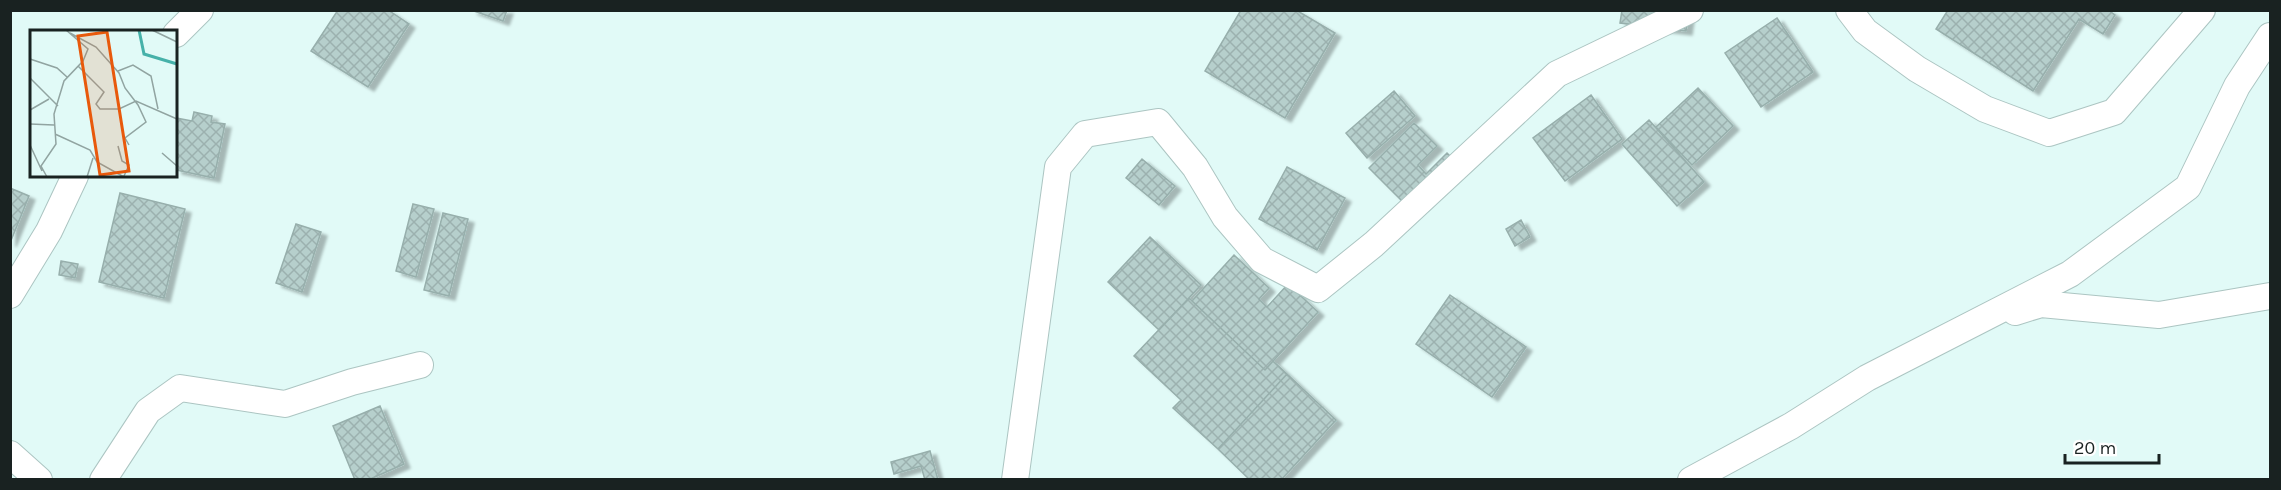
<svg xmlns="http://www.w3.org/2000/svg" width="2281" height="490" font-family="Karla,sans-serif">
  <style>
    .building { fill: url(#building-cross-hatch); stroke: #97afac; stroke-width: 1.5; filter: url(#shadow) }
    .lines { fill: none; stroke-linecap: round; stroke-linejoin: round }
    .street-casing { stroke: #acc5c2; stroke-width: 28 }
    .street { stroke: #fff; stroke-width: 26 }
    .inset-river { fill: none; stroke: #46b1a9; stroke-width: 3 }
    .inset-road { fill: none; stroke: #91a4a1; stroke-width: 1.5 }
    .view { fill: #e8590c; fill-opacity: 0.15; stroke: #e8590c; stroke-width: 3 }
    .inset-edge { fill: none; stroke: #192221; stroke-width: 3 }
  </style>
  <defs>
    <pattern id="building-cross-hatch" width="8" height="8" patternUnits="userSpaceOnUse" patternTransform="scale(1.5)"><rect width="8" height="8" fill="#b6cfcc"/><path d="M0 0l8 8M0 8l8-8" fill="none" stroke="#9cb1af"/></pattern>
    <filter id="shadow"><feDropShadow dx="6" dy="4" stdDeviation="1.5" flood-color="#0004"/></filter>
  </defs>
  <rect width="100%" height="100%" fill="#e1faf7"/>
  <!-- building -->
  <path class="building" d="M338 10H388L409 24 368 87 311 51Z
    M471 10H507L503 21Z
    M1241 10H1296L1335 33 1285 118 1205 71Z
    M1622 10H1689L1686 31 1620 23Z
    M1948 10H2108L2115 15 2103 34 2079 19 2033 91 1936 29Z
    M1777 18 1813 72 1761 107 1725 53Z
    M1698 88 1733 126 1692 165 1656 127Z
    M1394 91 1415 116 1367 158 1346 133Z
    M1591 95 1622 139 1565 181 1533 138Z
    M194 112 212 116 211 122 225 124 214 178 176 170V118L192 121Z
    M1649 120 1704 182 1677 206 1622 144Z
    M1414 123 1437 146 1418 165 1426 174 1447 153 1456 162 1409 208 1369 168Z
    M1142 159 1175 186 1159 205 1126 178Z
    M1287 167 1345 198 1317 250 1259 219Z
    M10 188 29 196 10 243Z
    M120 193 185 209 164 298 99 282Z
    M413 204 434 209 416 277 396 271Z
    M443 213 468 219 449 296 424 290Z
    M1521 220 1530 237 1515 246 1506 229Z
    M296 224 321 232 302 292 276 283Z
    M1150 237 1201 285 1159 330 1108 282Z
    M1234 255 1269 288 1259 299 1267 307 1288 284 1318 312 1265 370 1192 301Z
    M61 261 78 264 75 278 59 275Z
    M1450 295 1526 347 1492 397 1416 344Z
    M1189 298 1265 370 1273 361 1287 374 1218 449 1173 408 1181 400 1134 356Z
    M1287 374 1336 420 1281 480H1250L1218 449Z
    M380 406 404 464 368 480H355L333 426Z
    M930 451 938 480H925L921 466 894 474 891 462Z"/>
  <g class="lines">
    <defs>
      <path id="street" d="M1849 10 1865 31 1917 69 1985 109 2049 133 2114 112 2202 10
        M176 34 200 10
        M10 295 49 231 75 176
        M2015 312 2041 304 2159 315 2270 296
        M10 454 39 480
        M103 480 148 411 180 388 285 404 352 382 420 365
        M1015 480 1058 167 1085 134 1158 122 1195 167 1225 217 1262 260 1318 289 1374 244 1557 74 1690 10
        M1691 480 1791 426 1867 378 2070 274 2188 187 2237 86 2270 36"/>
    </defs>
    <!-- street casing -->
    <use href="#street" class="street-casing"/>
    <!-- street -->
    <use href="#street" class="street"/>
  </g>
  <!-- overview -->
  <g transform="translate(30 30)">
    <rect width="147" height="147" fill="#e1faf7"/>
    <path class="inset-river" d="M109 0 114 24 147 34"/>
    <path class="inset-road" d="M122 0 147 12M40 3 66 17 89 43 95 58 108 75 116 92 95 108 99 115M0 29 27 38 37 47M48 36 74 62 66 74 70 79H89L106 71 147 89M88 41 103 35 121 46 128 79M0 48 28 76M0 80 19 69M0 94 24 95M25 104 60 120 67 132 94 147M0 115 12 141M88 116 92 131 99 135 94 146M132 123 147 136M17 147 11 136 26 114 24 84 34 51 53 31 58 19 36 0M57 147 63 128"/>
    <path class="view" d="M77 2 99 141 70 145 48 6Z"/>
    <rect width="147" height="147" class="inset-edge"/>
  </g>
  <!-- border -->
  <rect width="2281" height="490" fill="none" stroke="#192221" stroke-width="24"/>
  <!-- scale -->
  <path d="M2065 454v9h94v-9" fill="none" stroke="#192221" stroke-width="3"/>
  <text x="2074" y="454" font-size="18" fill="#192221" stroke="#ffffff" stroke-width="4.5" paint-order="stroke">20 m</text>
</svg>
